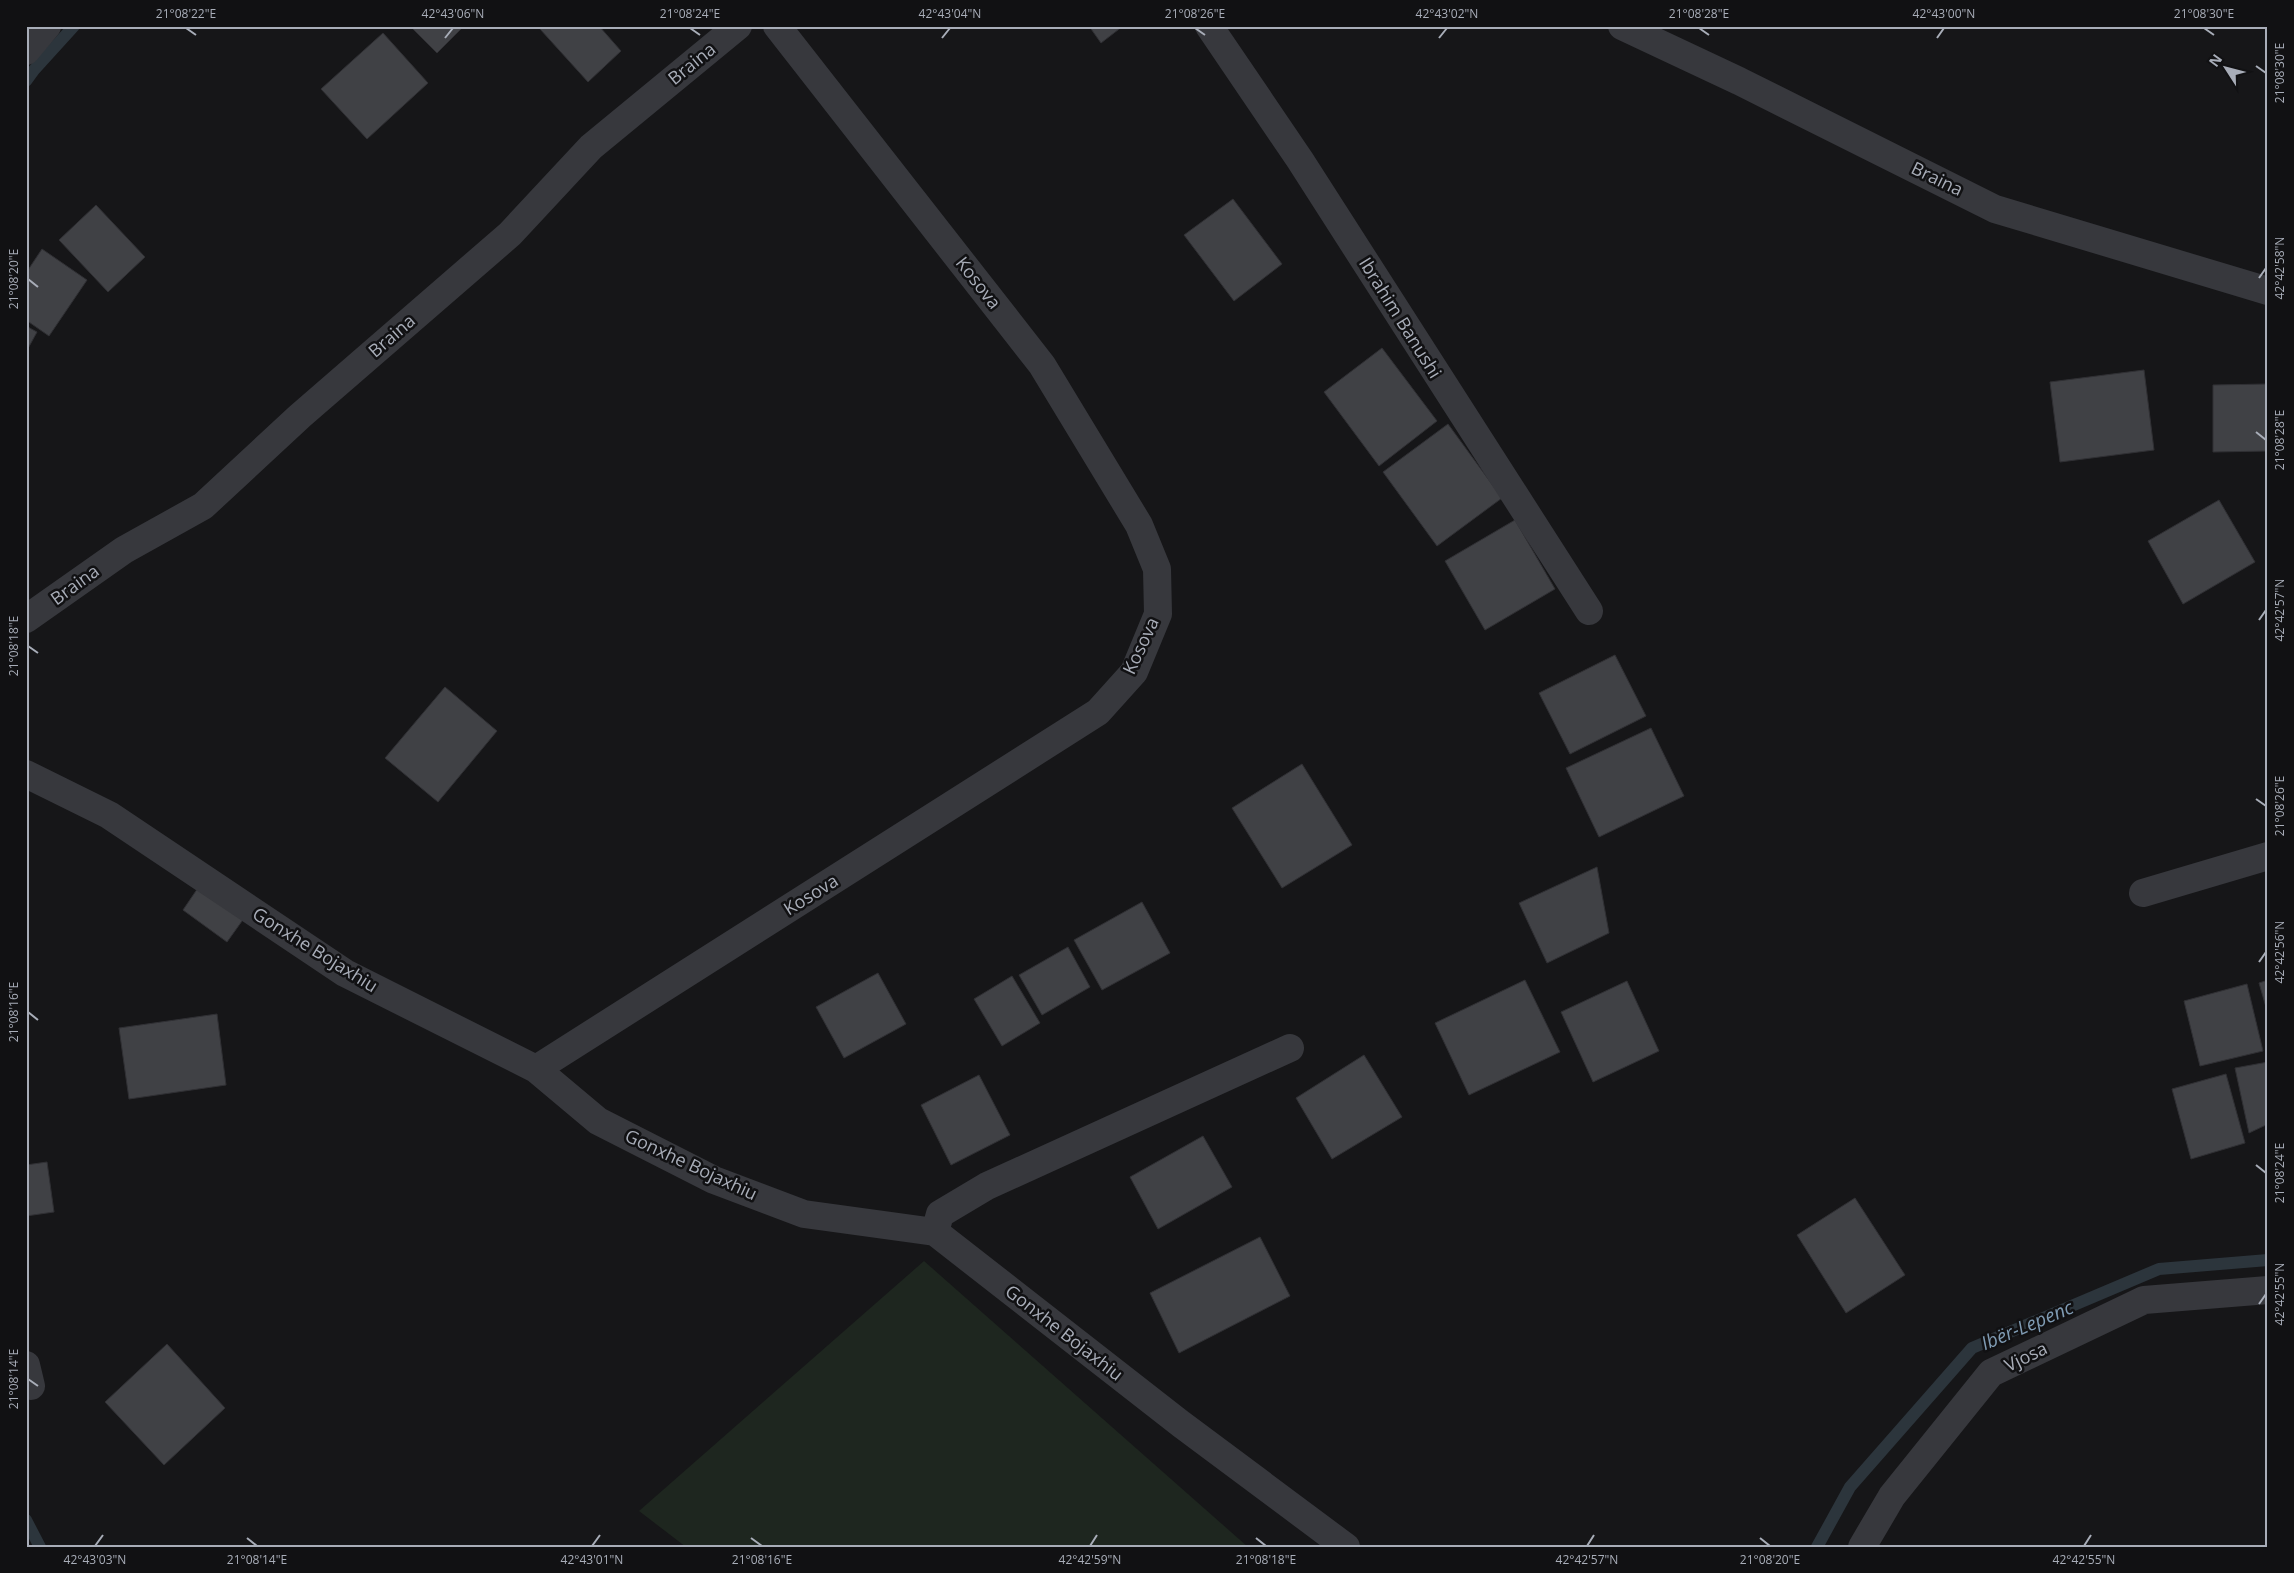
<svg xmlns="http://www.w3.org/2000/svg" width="2294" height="1573" font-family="'Open Sans',sans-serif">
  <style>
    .green { fill: #1e261f }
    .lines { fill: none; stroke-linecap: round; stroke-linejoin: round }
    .stream { stroke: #2c353c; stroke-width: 12 }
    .building { fill: #404145; stroke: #303034 }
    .minor { stroke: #37383d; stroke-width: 28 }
    .ticks { fill: none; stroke: #a8adb8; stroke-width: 2 }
    .labels { text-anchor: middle; stroke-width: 5; stroke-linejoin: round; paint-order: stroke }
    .street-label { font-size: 18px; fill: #a8adb8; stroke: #111113 }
    .water-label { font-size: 19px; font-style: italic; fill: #7f9bb3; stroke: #111113 }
    .neatline { fill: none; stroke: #a8adb8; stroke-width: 2 }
    .ticks-label { font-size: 12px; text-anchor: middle; fill: #a8adb8 }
  </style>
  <rect width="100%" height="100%" fill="#161618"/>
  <!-- green -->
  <path class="green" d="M924 1261 1248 1547H686L639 1511Z"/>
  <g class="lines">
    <!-- stream -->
    <path class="stream" d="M26 81 34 70 74 26
      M26 1520 40 1547
      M1817 1547 1850 1487 1972 1348 2159 1269 2268 1260"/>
  </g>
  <!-- building -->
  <path class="building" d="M410 26H464L437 53Z
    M544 26H599L621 51 588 82 540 29Z
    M1089 26H1123L1101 43Z
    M383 33 428 83 367 139 321 89Z
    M1233 199 1282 264 1234 301 1184 235Z
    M96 205 145 257 108 292 59 240Z
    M42 249 87 280 49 336 26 320V273Z
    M26 326 37 332 26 352Z
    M1382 348 1437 421 1379 466 1324 392Z
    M2144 370 2154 450 2060 462 2050 382Z
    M2268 384V451L2213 452V385Z
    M1448 424 1502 498 1437 546 1383 472Z
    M2219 500 2255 562 2183 604 2148 541Z
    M1515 520 1555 589 1485 630 1445 561Z
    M1615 655 1646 716 1570 754 1539 693Z
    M445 687 497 731 438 802 385 758Z
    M1651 728 1684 796 1599 837 1566 768Z
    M1302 764 1352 845 1282 888 1232 808Z
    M1597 867 1609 933 1547 963 1519 903Z
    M202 882 247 914 227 942 183 910Z
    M1142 902 1170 953 1102 990 1074 940Z
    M1068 947 1090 987 1042 1015 1019 975Z
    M878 973 906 1024 844 1058 816 1007Z
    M1012 976 1040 1023 1002 1046 974 999Z
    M1525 980 1560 1052 1469 1095 1435 1023Z
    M2268 980V1014L2259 983Z
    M1627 981 1659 1051 1593 1082 1561 1012Z
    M2247 984 2263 1051 2200 1066 2184 1001Z
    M217 1014 226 1085 129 1099 119 1028Z
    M1364 1055 1402 1117 1332 1159 1296 1098Z
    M2268 1062V1124L2249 1133 2235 1068Z
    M2226 1074 2245 1143 2191 1159 2172 1089Z
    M979 1075 1010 1135 951 1165 921 1105Z
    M1203 1136 1232 1187 1158 1229 1130 1177Z
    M47 1162 54 1212 26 1216V1165Z
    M1855 1198 1905 1275 1846 1313 1797 1235Z
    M1260 1237 1290 1296 1179 1353 1150 1293Z
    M167 1344 225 1408 164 1465 105 1402Z"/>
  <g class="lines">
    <!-- minor -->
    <path class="minor" d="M1209 26 1300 160 1589 611
      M1622 26 1739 81 1995 209 2268 291
      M26 51 47 26
      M26 619 124 550 203 506 300 416 510 234 591 147 738 26
      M26 774 109 815 345 973 536 1069 598 1121 714 1180 804 1214 935 1232 1181 1424 1346 1547
      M2143 893 2268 856
      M536 1069 1098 712 1134 672 1158 614 1157 569 1139 525 1042 365 777 26
      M935 1232 940 1214 987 1186 1290 1048
      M26 1365 31 1386
      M1862 1547 1892 1496 1991 1373 2144 1300 2268 1290"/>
  </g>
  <!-- ticks -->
  <path class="ticks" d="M186 28 196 35M690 28 700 35M1195 28 1205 35M1699 28 1709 35M2204 28 2214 35M445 38 453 28M942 38 950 28M1439 38 1447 28M1937 38 1944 28M2256 66 2266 73M2259 278 2266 268M28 279 38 287M2256 432 2266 440M2259 620 2266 610M28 646 38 653M2256 799 2266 806M2259 962 2266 952M28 1012 38 1020M2256 1165 2266 1173M2259 1304 2266 1294M28 1379 38 1386M247 1538 257 1546M751 1538 762 1546M1256 1538 1266 1546M1760 1538 1770 1546M95 1546 103 1535M592 1546 600 1535M1090 1546 1097 1535M1587 1546 1594 1535M2084 1546 2091 1535"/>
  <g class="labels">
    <!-- street labels -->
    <g class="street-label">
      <text transform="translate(692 64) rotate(-39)" y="6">Braina</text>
      <text transform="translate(1937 179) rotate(26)" y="6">Braina</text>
      <text transform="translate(978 283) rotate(52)" y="6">Kosova</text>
      <text transform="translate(1400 318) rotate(58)" y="6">Ibrahim Banushi</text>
      <text transform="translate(392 336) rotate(-41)" y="6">Braina</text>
      <text transform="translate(75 585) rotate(-36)" y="6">Braina</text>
      <text transform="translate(1141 646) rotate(-65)" y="6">Kosova</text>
      <text transform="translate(811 895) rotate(-32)" y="6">Kosova</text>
      <text transform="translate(315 950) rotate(32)" y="6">Gonxhe Bojaxhiu</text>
      <text transform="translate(691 1165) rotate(25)" y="6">Gonxhe Bojaxhiu</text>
      <text transform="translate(1064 1333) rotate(38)" y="6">Gonxhe Bojaxhiu</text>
      <text transform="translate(2026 1357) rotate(-26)" y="6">Vjosa</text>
    </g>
    <!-- water labels -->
    <g class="water-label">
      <text transform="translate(2027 1325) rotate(-23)" y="7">Ibër-Lepenc</text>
    </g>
  </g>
  <!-- border -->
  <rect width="2294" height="1573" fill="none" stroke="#111113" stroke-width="55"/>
  <!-- north arrow -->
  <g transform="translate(2226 68) rotate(306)" stroke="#111113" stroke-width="4" paint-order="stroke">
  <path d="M0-4L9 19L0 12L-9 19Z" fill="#a8adb8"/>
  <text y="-8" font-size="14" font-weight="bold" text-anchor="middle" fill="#a8adb8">N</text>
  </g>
  <rect x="28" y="28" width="2238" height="1518" class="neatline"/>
  <g class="ticks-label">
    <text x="186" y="18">21°08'22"E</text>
    <text x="453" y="18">42°43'06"N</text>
    <text x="690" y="18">21°08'24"E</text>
    <text x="950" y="18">42°43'04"N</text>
    <text x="1195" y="18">21°08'26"E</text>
    <text x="1447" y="18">42°43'02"N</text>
    <text x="1699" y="18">21°08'28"E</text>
    <text x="1944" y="18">42°43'00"N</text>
    <text x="2204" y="18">21°08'30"E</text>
    <text transform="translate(2280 73) rotate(-90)" y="4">21°08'30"E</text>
    <text transform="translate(2280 268) rotate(-90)" y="4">42°42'58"N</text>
    <text transform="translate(14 279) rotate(-90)" y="4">21°08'20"E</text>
    <text transform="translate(2280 440) rotate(-90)" y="4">21°08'28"E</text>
    <text transform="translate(2280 610) rotate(-90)" y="4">42°42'57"N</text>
    <text transform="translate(14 646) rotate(-90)" y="4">21°08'18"E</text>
    <text transform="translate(2280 806) rotate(-90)" y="4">21°08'26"E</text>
    <text transform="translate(2280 952) rotate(-90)" y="4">42°42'56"N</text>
    <text transform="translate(14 1012) rotate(-90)" y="4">21°08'16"E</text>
    <text transform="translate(2280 1173) rotate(-90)" y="4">21°08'24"E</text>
    <text transform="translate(2280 1294) rotate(-90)" y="4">42°42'55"N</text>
    <text transform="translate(14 1379) rotate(-90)" y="4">21°08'14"E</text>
    <text x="95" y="1564">42°43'03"N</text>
    <text x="257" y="1564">21°08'14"E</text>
    <text x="592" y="1564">42°43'01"N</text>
    <text x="762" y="1564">21°08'16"E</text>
    <text x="1090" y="1564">42°42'59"N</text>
    <text x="1266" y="1564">21°08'18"E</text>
    <text x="1587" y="1564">42°42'57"N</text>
    <text x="1770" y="1564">21°08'20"E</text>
    <text x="2084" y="1564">42°42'55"N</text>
  </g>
</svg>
